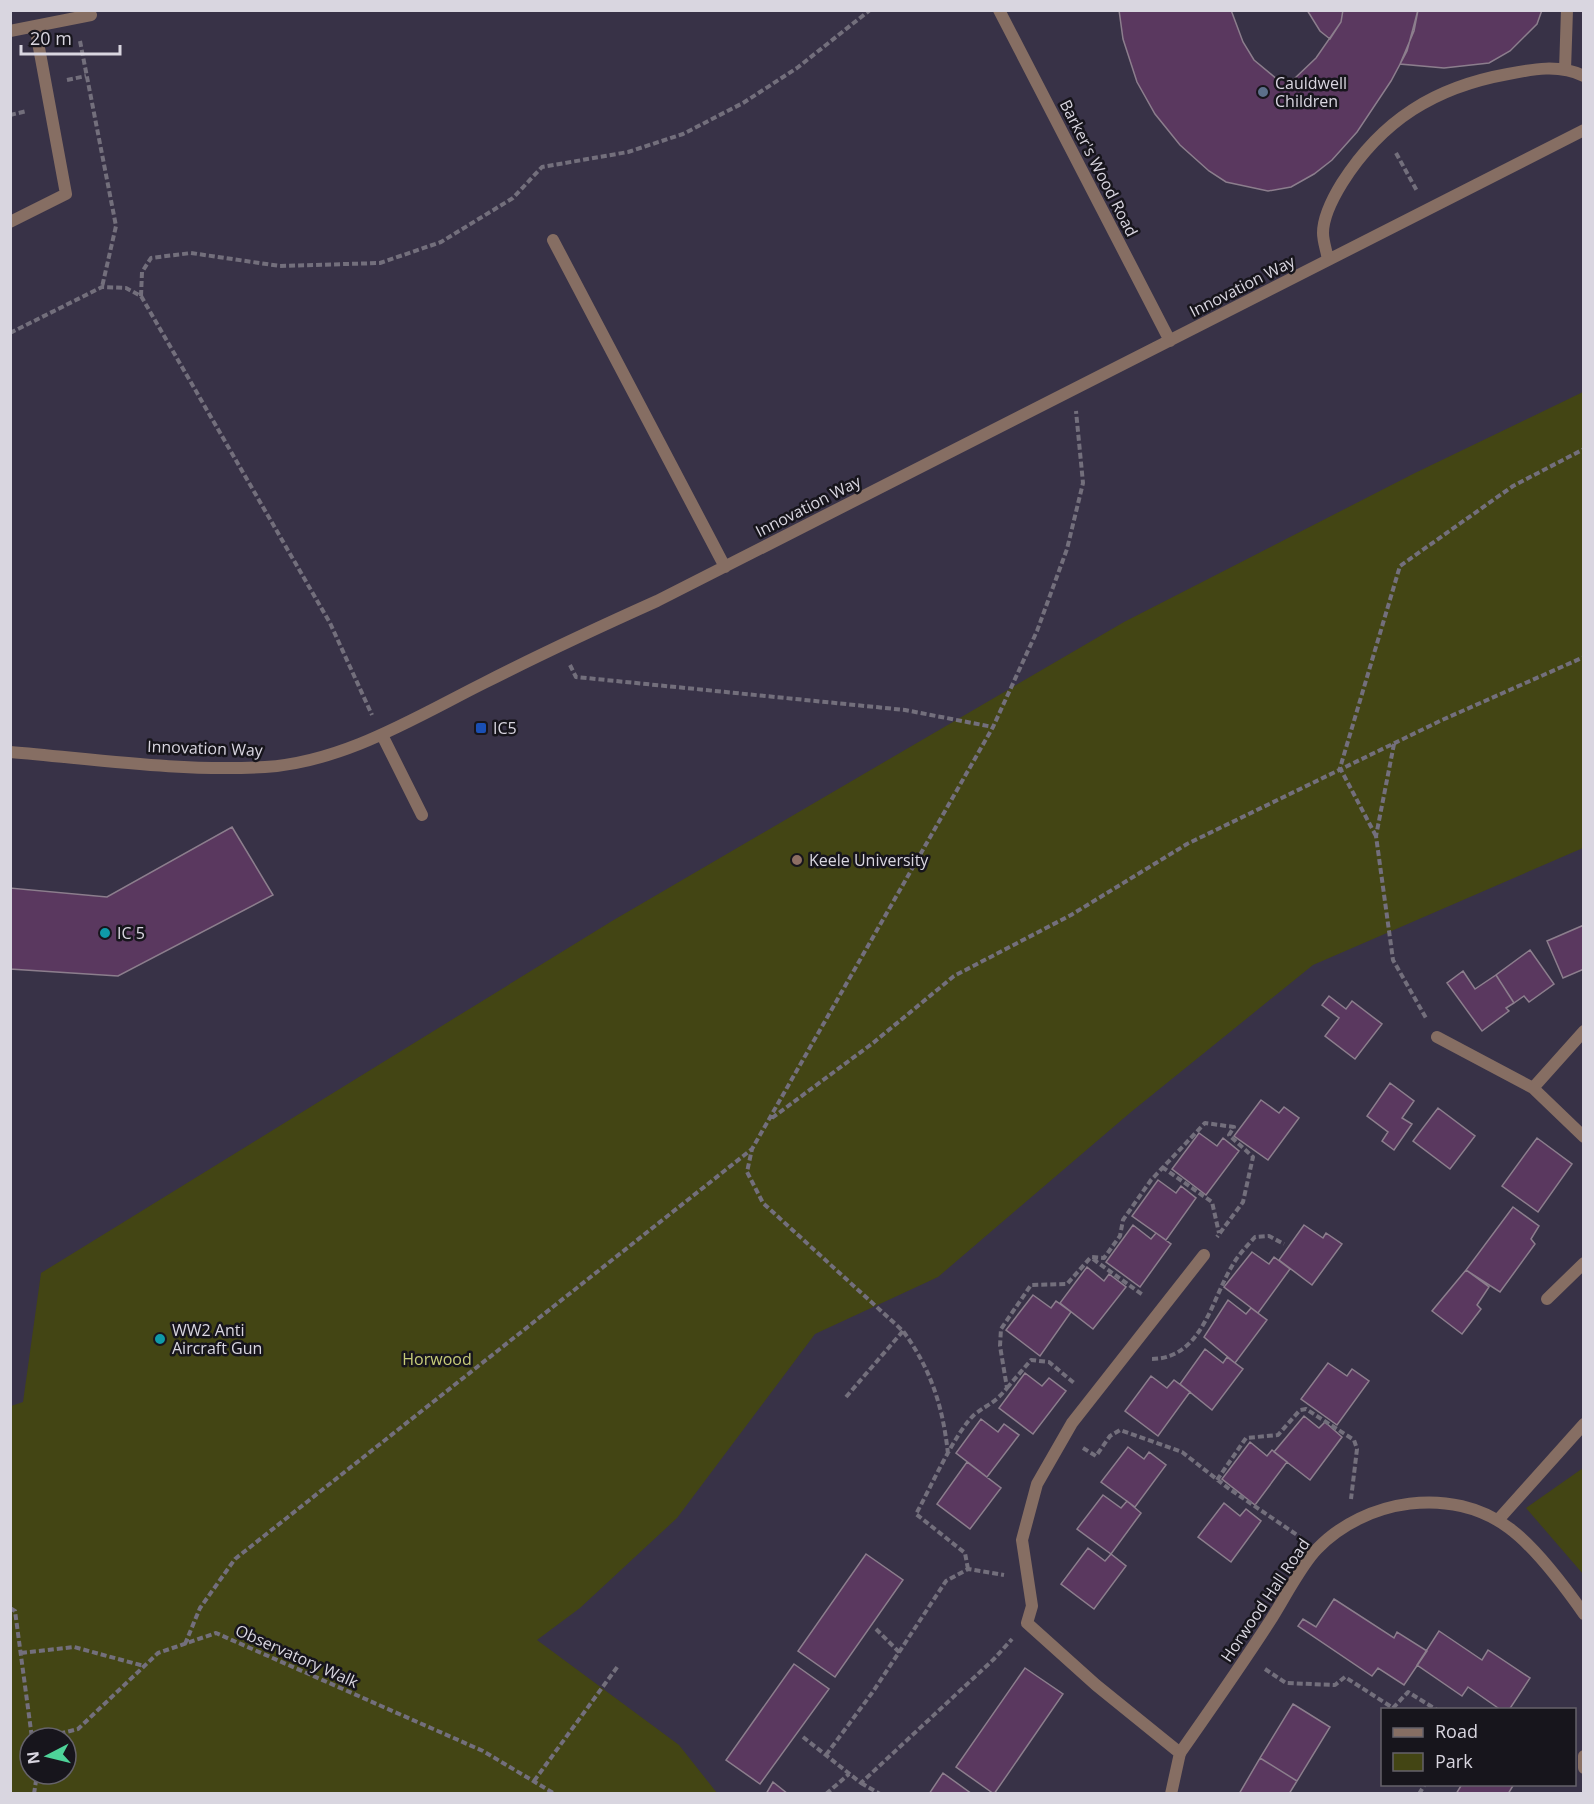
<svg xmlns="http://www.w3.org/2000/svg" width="1594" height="1804" font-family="'Open Sans',sans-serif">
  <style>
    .built { fill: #383247; fill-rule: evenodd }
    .green { fill: #434514; fill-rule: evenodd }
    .building { fill: #5a385f; stroke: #8c7e8d; stroke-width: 1.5 }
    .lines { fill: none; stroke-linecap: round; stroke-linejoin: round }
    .path { stroke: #736f7c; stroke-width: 4; stroke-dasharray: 6 3; stroke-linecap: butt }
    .service { stroke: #866e63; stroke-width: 12 }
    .minor { stroke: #866e63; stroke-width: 12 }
    .service-dot { fill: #5c6f8a; stroke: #17151c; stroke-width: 2 }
    .transit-dot { fill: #1a4fb4; stroke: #17151c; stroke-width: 2 }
    .education-dot { fill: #8d6e63; stroke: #17151c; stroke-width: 2 }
    .culture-dot { fill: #0f9aa8; stroke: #17151c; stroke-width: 2 }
    .labels { text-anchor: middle; stroke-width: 5; stroke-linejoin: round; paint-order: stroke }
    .poi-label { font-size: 16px; fill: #d9d6e0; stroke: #17151c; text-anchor: start }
    .street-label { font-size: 16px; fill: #d9d6e0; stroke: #17151c }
    .park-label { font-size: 16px; fill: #c7cc79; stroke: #17151c }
  </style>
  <rect width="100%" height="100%" fill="#302c3b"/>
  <!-- built -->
  <path class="built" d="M11 11H1583V1793L11 1794ZM1382 1710H1574V1784H1382ZM30 1738H66V1774H30Z"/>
  <!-- green -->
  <path class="green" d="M1583 392V848L1313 965 1131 1112 938 1277 815 1334 677 1518 580 1608 537 1640 679 1745 717 1793H11V1406L23 1402 41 1273 612 921 1124 622 1415 473ZM30 1738H66V1774H30Z
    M1583 1468V1574L1526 1508Z"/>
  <!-- building -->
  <path class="building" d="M1119 10H1231L1243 42 1254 60 1278 80 1294 79 1316 58 1341 22 1343 10H1418L1407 51 1391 81 1357 132 1332 160 1314 174 1291 187 1268 191 1226 182 1209 171 1180 145 1155 114 1137 82 1123 39Z
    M1307 10H1343L1341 22 1330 39 1320 31Z
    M1418 10H1542L1537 24 1510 51 1489 63 1444 68 1400 64 1414 31Z
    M232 827 273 895 118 976 10 969V888L107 897Z
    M1584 925V969L1563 978 1547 941Z
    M1530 950 1554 984 1529 1002 1524 996 1514 1003 1496 975Z
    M1463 971 1475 989 1496 975 1514 1003 1506 1008 1509 1011 1482 1031 1447 983Z
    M1329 996 1346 1009 1352 1001 1382 1024 1355 1059 1325 1036 1339 1018 1322 1005Z
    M1390 1083 1414 1101 1402 1118 1412 1124 1394 1150 1382 1141 1388 1132 1367 1116Z
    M1261 1100 1279 1113 1284 1107 1299 1118 1268 1160 1234 1136Z
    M1438 1108 1475 1136 1450 1169 1413 1141Z
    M1199 1133 1217 1146 1223 1138 1239 1151 1206 1195 1172 1169Z
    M1537 1138 1572 1164 1538 1212 1502 1186Z
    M1158 1180 1176 1193 1181 1186 1196 1198 1166 1240 1132 1216Z
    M1513 1207 1539 1226 1531 1239 1535 1244 1500 1292 1466 1270Z
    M1133 1225 1151 1239 1156 1233 1171 1244 1140 1287 1106 1262Z
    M1304 1225 1323 1238 1326 1233 1342 1244 1312 1285 1279 1260Z
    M1252 1252 1269 1264 1274 1257 1290 1269 1258 1313 1224 1287Z
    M1087 1267 1104 1281 1109 1274 1126 1287 1093 1329 1060 1303Z
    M1466 1270 1489 1287 1477 1305 1481 1309 1462 1334 1432 1311Z
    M1033 1295 1051 1308 1056 1301 1071 1312 1040 1356 1006 1330Z
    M1228 1300 1246 1314 1251 1308 1267 1320 1235 1363 1204 1337Z
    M1205 1349 1223 1363 1227 1357 1243 1369 1212 1410 1180 1384Z
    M1328 1363 1347 1376 1352 1369 1369 1381 1337 1425 1301 1399Z
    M1025 1373 1042 1386 1049 1378 1066 1391 1033 1434 999 1408Z
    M1151 1376 1167 1388 1174 1380 1190 1392 1158 1436 1125 1411Z
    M1304 1416 1319 1428 1325 1422 1342 1437 1310 1480 1274 1452Z
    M981 1419 998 1432 1004 1424 1019 1435 987 1477 956 1453Z
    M1250 1442 1267 1456 1272 1450 1287 1462 1255 1505 1222 1479Z
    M1128 1447 1144 1459 1149 1452 1166 1465 1135 1507 1101 1482Z
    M967 1462 1001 1488 970 1529 937 1504Z
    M1103 1495 1121 1508 1127 1501 1141 1513 1111 1554 1077 1529Z
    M1224 1503 1240 1516 1246 1509 1261 1521 1231 1562 1198 1537Z
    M1088 1548 1105 1561 1111 1554 1126 1566 1094 1609 1061 1584Z
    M866 1554 903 1580 835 1677 798 1651Z
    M1334 1599 1394 1638 1397 1632 1427 1651 1404 1685 1378 1668 1372 1676 1298 1626 1303 1619 1316 1627Z
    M1439 1631 1482 1660 1488 1650 1530 1678 1509 1710H1501L1468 1687 1462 1696 1417 1665Z
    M794 1664 829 1689 760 1784 726 1760Z
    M1025 1668 1063 1694 994 1794 956 1767Z
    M1293 1704 1330 1727 1297 1781 1260 1758Z
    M1260 1758 1297 1781 1289 1794H1239Z
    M943 1773 972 1794H929Z
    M773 1782 788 1794H766Z
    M1462 1784H1514L1508 1794H1456Z"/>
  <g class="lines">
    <!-- path -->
    <path class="path" d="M80 41 116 226 102 287
      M67 80 86 76
      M10 115 27 111
      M1396 153 1417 191
      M141 296 142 272 151 258 191 253 280 266 380 263 441 242 513 198 542 167 628 152 683 134 743 103 797 68 870 10
      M10 333 102 287 126 288 141 296 330 623 372 715
      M570 665 576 677 905 710 993 727
      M1394 744 1376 836 1393 960 1426 1018
      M1376 836 1340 768 1400 566 1513 486 1584 449
      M772 1118 873 1043 954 976 1071 915 1187 844 1442 720 1584 657
      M1162 1167 1212 1202 1219 1233
      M1093 1259 1143 1295
      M1152 1359C1202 1358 1211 1301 1232 1266 1238 1255 1247 1246 1255 1237L1269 1236 1284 1244
      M1007 1388 1031 1360 1049 1362 1074 1383
      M846 1397 903 1331
      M1083 1448 1096 1456 1110 1436 1120 1430 1182 1452 1228 1488 1300 1537
      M948 1454C943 1407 931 1369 903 1331L763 1203 747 1172 752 1149 993 727 1037 631 1067 549 1083 483 1076 411
      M1217 1480 1246 1438 1278 1435 1300 1410 1306 1409 1354 1440 1357 1449 1351 1499
      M968 1569 965 1553 916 1514C930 1489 955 1432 975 1414 988 1404 994 1404 1007 1388L1000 1346 1001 1329 1031 1285 1067 1284 1091 1257 1104 1258 1120 1236 1123 1220 1151 1180 1205 1123 1234 1127 1229 1135 1253 1157 1243 1202 1217 1237
      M10 1608 15 1611 32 1738
      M876 1629 900 1653
      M185 1644 200 1608 235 1559 752 1149
      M21 1653 74 1647 144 1666
      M1265 1669 1286 1683 1335 1685 1345 1677 1393 1708 1408 1692 1437 1710
      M803 1737 861 1783 994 1659 1012 1639
      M42 1738 78 1729 158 1653 216 1633 483 1751 555 1794
      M826 1755 872 1693 946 1581 968 1569 1004 1575
      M534 1781 618 1666
      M861 1783 880 1794
      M34 1794 37 1774
      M826 1794 849 1774
      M1419 1794 1425 1784"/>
    <!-- service -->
    <path class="service" d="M999 10 1170 341
      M10 31 91 15
      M1565 70 1567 10
      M10 222 66 194 35 26
      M553 240 725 567
      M1328 260C1327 252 1323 242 1323 233 1323 217 1334 196 1342 183 1382 120 1435 87 1508 74 1533 69 1559 64 1584 76
      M382 735 422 815
      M10 752C94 759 181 772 265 767 344 762 416 717 484 683 541 654 599 627 657 601L1584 130
      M1171 1794 1180 1753 1096 1685 1027 1623 1032 1606 1022 1540 1037 1484 1072 1423 1204 1255"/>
    <!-- minor -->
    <path class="minor" d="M1437 1037 1533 1088 1584 1137
      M1533 1088 1584 1031
      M1547 1299 1584 1263
      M1498 1520 1584 1424
      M1180 1753C1210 1710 1241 1666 1270 1621 1283 1601 1301 1565 1317 1549 1365 1499 1452 1485 1509 1528 1535 1547 1565 1587 1584 1614
      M1584 1756V1768"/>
  </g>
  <!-- markers -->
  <circle class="service-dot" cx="1263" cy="92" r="6"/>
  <rect class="transit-dot" x="475" y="722" width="12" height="12" rx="3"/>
  <circle class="education-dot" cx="797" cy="860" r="6"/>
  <g class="culture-dot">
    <circle cx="105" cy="933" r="6"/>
    <circle cx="160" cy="1339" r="6"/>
  </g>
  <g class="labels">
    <!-- poi labels -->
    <g class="poi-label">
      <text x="1275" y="89">Cauldwell<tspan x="1275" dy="18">Children</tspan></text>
      <text x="493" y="734">IC5</text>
      <text x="809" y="866">Keele University</text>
      <text x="117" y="939">IC 5</text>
      <text x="172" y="1336">WW2 Anti<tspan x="172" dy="18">Aircraft Gun</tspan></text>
    </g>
    <!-- street labels -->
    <g class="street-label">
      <text transform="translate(1099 168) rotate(63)" y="6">Barker's Wood Road</text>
      <text transform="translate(1242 286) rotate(-27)" y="6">Innovation Way</text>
      <text transform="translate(808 506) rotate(-27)" y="6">Innovation Way</text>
      <text transform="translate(205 748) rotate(2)" y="6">Innovation Way</text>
      <text transform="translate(1265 1600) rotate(-56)" y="6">Horwood Hall Road</text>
      <text transform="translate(297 1656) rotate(24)" y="6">Observatory Walk</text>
    </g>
    <!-- park labels -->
    <g class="park-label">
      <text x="437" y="1365">Horwood</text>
    </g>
  </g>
  <!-- border -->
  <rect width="1594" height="1804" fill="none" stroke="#d9d6e0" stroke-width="24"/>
  <!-- legend -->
  <rect x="1381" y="1708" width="195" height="78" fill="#17151c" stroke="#65626a" stroke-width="1.5"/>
  <rect x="1393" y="1728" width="30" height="9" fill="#866e63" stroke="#65626a" stroke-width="1.5"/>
  <text x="1435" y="1738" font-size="18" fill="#d9d6e0">Road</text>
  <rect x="1393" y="1753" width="30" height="18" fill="#434514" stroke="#65626a" stroke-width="1.5"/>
  <text x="1435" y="1768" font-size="18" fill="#d9d6e0">Park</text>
  <!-- north arrow -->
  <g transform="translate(48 1756) rotate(263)"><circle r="28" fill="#17151c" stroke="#65626a" stroke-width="1.5"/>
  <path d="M0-4.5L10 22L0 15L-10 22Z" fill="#4ed399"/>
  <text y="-9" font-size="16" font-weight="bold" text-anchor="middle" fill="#d9d6e0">N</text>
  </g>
  <!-- scale -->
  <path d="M21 45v9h99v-9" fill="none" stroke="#d9d6e0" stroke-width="3"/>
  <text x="30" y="45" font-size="18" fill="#d9d6e0" stroke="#17151c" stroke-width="4.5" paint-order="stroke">20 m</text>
</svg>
